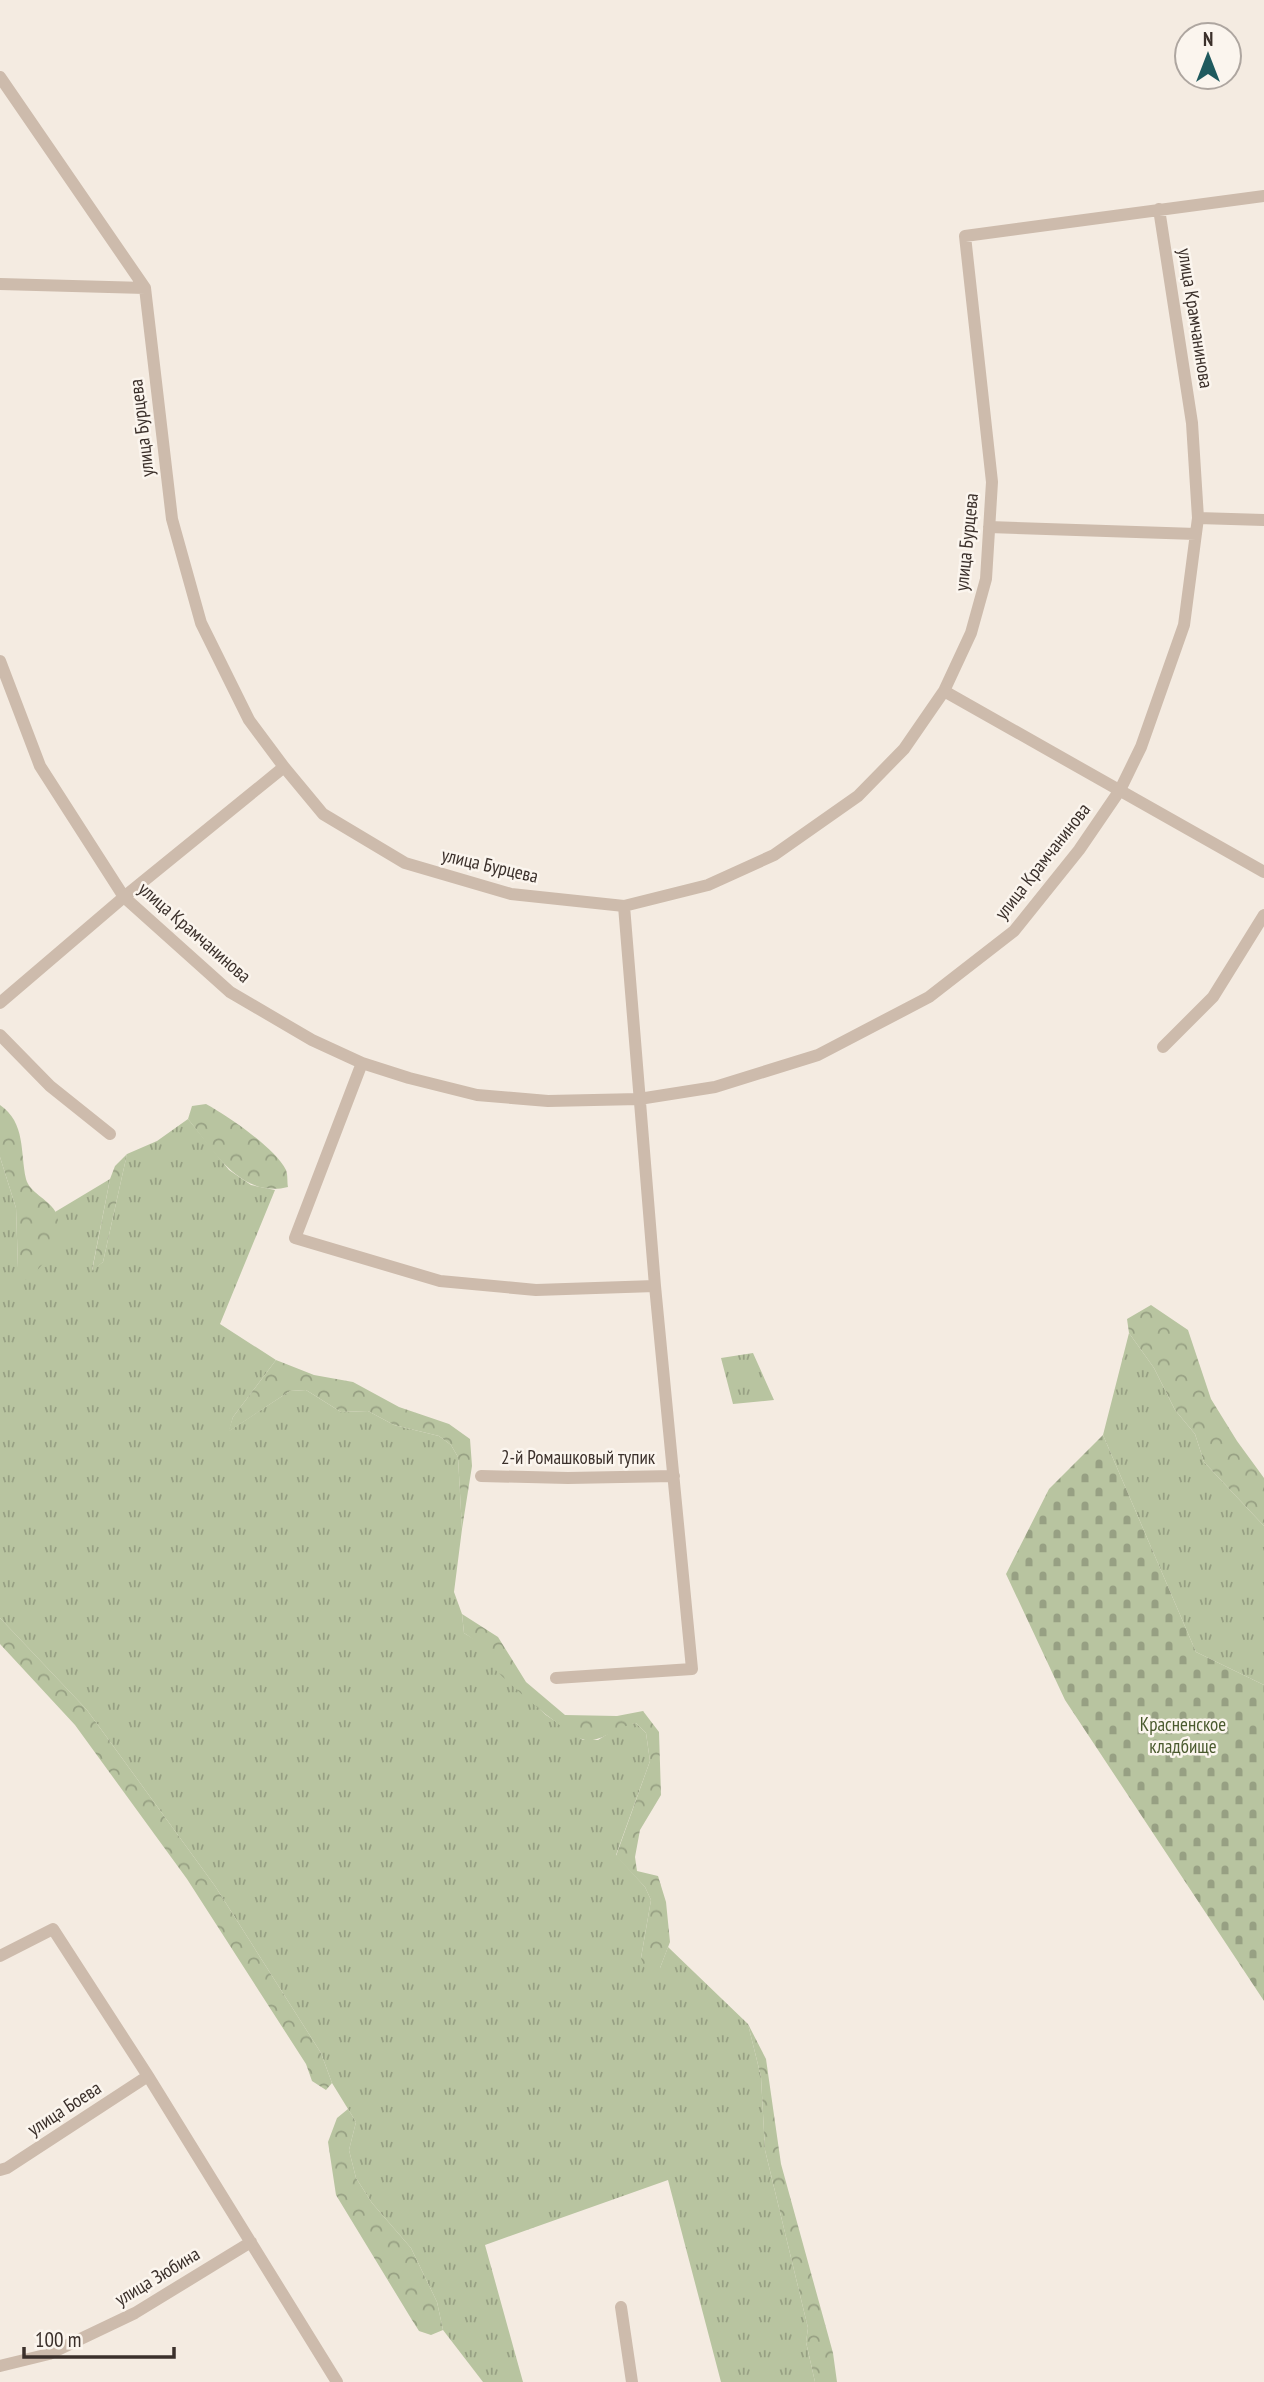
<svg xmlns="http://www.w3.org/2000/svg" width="1264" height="2382" font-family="'PT Sans Narrow',sans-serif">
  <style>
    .grass { fill: url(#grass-tufts) }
    .forest { fill: url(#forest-crowns) }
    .cemetery { fill: url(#cemetery-stones) }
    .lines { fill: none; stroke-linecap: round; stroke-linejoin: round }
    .minor { stroke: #cdbbac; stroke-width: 12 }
    .labels { text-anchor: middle; stroke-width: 5; stroke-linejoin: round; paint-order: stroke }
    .street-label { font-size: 19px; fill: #3b302b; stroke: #fbf5ee }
    .park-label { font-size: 19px; fill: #4a5a2e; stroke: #fbf5ee }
  </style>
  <defs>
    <pattern id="grass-tufts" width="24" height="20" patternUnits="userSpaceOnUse" patternTransform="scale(1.75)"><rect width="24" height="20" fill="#b8c4a0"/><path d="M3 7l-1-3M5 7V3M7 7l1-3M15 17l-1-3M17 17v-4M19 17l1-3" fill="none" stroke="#97a083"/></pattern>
    <pattern id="forest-crowns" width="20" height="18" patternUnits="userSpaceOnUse" patternTransform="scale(1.75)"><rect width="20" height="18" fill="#b8c4a0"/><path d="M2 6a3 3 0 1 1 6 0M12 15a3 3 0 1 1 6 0" fill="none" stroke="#97a083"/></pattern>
    <pattern id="cemetery-stones" width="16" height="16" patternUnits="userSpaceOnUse" patternTransform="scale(1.75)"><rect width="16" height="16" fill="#b8c4a0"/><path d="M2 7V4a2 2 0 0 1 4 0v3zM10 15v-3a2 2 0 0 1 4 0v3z" fill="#97a083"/></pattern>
  </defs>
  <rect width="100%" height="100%" fill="#f4ebe1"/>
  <!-- grass -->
  <path class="grass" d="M188 1119 229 1170 251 1185 275 1190 220 1324 276 1360 233 1417 229 1431 290 1391 306 1390 341 1412 368 1411 394 1425 439 1436 451 1445 458 1457 462 1529 454 1592 462 1614 464 1633 477 1641 492 1665 546 1715 583 1740H598L622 1725 636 1723 646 1733 650 1761 616 1855 645 1887 651 1900 641 1958 660 1968 668 1947 748 2024 761 2077 765 2150 808 2328 806 2342 815 2382H721L668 2180 485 2245 523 2382H483L443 2330 437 2302 411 2248 372 2203 356 2178 349 2150 356 2122 332 2083 321 2053 215 1886 87 1710 0 1618V1157L16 1208 18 1268 57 1225 55 1212 110 1179 92 1270 103 1262 127 1154 157 1141Z
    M1129 1333 1154 1368 1175 1410 1195 1434 1204 1462 1264 1526V1685L1196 1652 1103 1435Z
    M753 1353 774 1400 733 1404 721 1358Z"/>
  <!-- forest -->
  <path class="forest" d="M206 1104C228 1116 275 1148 286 1170 288 1175 287 1182 288 1187 241 1199 213 1150 188 1119L192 1106Z
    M0 1105C26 1123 20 1152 26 1179 29 1192 48 1199 55 1211 67 1232 44 1270 25 1280L18 1268 16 1208 0 1157Z
    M127 1154 103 1262 92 1271 110 1179 115 1166Z
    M1151 1305 1188 1330 1211 1399 1237 1441 1264 1478V1526L1204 1462 1195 1434 1175 1410 1154 1368 1129 1333 1127 1319Z
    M276 1360 314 1375 353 1382 399 1407 449 1424 470 1439 472 1466 462 1529 458 1457 451 1445 439 1436 394 1425 368 1411 341 1412 306 1390 290 1391 228 1432 233 1417Z
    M462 1614 498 1637 526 1682 565 1715 617 1716 643 1711 659 1732 661 1795 640 1830 635 1857 637 1871 658 1876 666 1902 670 1942 660 1968 646 1972 641 1958 651 1900 645 1887 616 1856 650 1761 646 1733 636 1723C618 1726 600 1743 585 1740 570 1738 503 1679 492 1666 480 1651 482 1644 464 1633Z
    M0 1618 87 1710 215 1886 321 2053 332 2083 326 2090 312 2081 306 2064 187 1879 75 1725 0 1644Z
    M748 2024 766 2059 781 2164 833 2353 837 2382H815L806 2342 808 2328 765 2150 761 2077Z
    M348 2109 356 2122 349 2150 356 2178 372 2203 411 2248 437 2302 443 2330 431 2335 419 2331 412 2320 336 2195 328 2142 337 2118Z"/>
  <!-- cemetery -->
  <path class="cemetery" d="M1103 1435 1196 1652 1264 1685V2001L1065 1700 1006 1574 1049 1489Z"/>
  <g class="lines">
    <!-- minor -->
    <path class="minor" d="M0 77 145 288 172 519 201 623 249 720 284 767 323 814 405 863 511 894 624 906 708 885 774 855 858 796 904 749 944 691 971 633 986 579 992 482 965 236 1264 196
      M0 284 145 288
      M1198 518 1264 520
      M989 527 1196 534
      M0 661 40 766 124 897 230 992 312 1040 362 1063 409 1078 477 1095 548 1101 639 1099 715 1087 818 1055 929 997 1014 931 1079 850 1120 790 1141 747 1184 625 1198 518 1192 423 1159 209
      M944 691 1264 872
      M0 1003 124 897 284 767
      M0 1035 50 1086 110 1134
      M1163 1047 1213 997 1264 915
      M362 1063 295 1238 440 1281 536 1290 655 1286
      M481 1476 568 1478 674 1476
      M556 1678 692 1669 655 1286 624 906
      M0 1956 53 1929 148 2076 337 2382
      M0 2170 7 2168 148 2076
      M621 2307 632 2382
      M0 2366 49 2354 135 2313 251 2242"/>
  </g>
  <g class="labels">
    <!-- street labels -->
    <g class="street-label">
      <text transform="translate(1196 318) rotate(81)" y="7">улица Крамчанинова</text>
      <text transform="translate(141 428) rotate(-97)" y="7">улица Бурцева</text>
      <text transform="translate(966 542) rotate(-84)" y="7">улица Бурцева</text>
      <text transform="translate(1042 861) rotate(-52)" y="7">улица Крамчанинова</text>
      <text transform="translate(490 865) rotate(13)" y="7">улица Бурцева</text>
      <text transform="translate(195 932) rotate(41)" y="7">улица Крамчанинова</text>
      <text x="578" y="1464">2-й Ромашковый тупик</text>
      <text transform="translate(64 2108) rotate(-33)" y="7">улица Боева</text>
      <text transform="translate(157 2276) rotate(-31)" y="7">улица Зюбина</text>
    </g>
    <!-- park labels -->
    <g class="park-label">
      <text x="1183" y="1731">Красненское<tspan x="1183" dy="22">кладбище</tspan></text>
    </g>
  </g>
  <!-- north arrow -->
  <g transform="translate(1208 56)"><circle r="33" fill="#fbf5ee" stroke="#aea6a0" stroke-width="2"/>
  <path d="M0-5L12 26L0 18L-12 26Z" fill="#1f5a5e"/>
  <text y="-10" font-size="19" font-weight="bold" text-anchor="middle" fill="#3b302b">N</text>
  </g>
  <!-- scale -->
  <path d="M24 2347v10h150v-10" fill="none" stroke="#3b302b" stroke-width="3.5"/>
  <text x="35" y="2347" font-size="21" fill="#3b302b" stroke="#fbf5ee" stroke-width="5" paint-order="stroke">100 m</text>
</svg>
